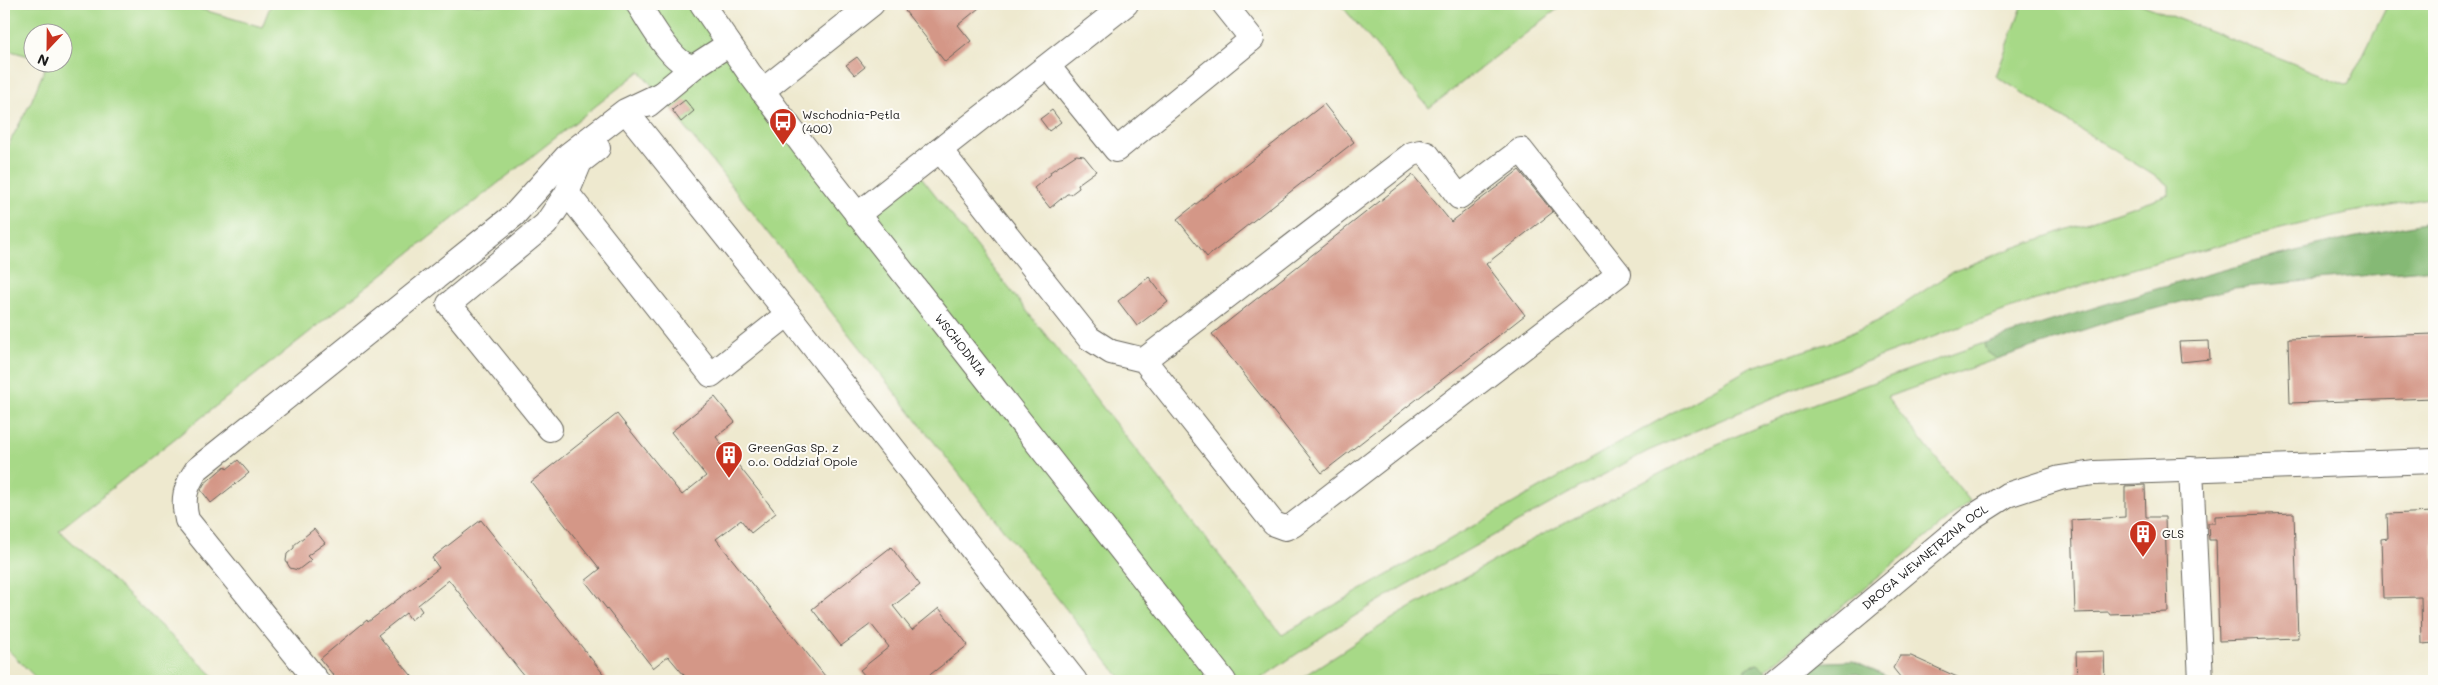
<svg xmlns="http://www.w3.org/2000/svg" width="2438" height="685" font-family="Mali,sans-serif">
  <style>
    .green { fill: #a7d987; stroke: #627a52 }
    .forest { fill: #85b974; stroke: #506a48 }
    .building { fill: #d49787 }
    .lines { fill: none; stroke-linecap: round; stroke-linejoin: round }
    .minor-casing { stroke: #66645b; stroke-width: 26 }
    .minor { stroke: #fff; stroke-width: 24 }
    .labels { text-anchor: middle; stroke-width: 4; stroke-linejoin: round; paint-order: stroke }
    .poi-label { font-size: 12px; fill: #1c1c1c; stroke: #fdfcf7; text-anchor: start }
    .street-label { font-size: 12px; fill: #1c1c1c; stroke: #fdfcf7 }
  </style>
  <rect width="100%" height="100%" fill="#fdfcf7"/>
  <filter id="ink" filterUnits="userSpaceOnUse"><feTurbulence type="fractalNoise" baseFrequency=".02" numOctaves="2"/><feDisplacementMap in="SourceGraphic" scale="10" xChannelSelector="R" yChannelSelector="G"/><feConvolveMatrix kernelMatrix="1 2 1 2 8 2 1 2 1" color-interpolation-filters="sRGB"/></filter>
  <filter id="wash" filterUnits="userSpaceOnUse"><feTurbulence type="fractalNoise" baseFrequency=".0096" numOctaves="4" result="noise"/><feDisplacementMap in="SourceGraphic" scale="20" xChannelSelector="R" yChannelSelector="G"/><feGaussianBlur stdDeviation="1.12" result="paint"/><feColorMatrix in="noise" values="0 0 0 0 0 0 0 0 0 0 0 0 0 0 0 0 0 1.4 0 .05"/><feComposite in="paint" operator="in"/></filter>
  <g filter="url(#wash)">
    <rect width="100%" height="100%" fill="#eee9cf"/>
    <!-- green -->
    <path class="green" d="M4 4H183L262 27 271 4H702L857 215 915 169 1282 635 1752 367 1829 343 1880 320 1952 272 2005 251 2169 194V185L1996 76 2023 4H2141L2348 85 2388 4H2434V197L2347 213 2260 234 2136 268 2009 309 1808 383 1648 451 1573 491 1402 587 1332 630 1257 681H1123L681 122 694 111 672 110 640 71 59 530 219 681H39L4 646V153L31 102 47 63 62 62V32H32V57L4 49Z
      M1340 4H1564L1429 108Z
      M1984 343 1986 351 1997 359 1887 397 1970 501 1765 670 1757 664 1749 667 1732 681H1296L1398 615 1526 543 1715 445 1815 403Z"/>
    <!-- forest -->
    <path class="forest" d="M2434 221V269L2234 288 2116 319 1997 359 1986 351 1984 343C2132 294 2281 250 2434 221Z
      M1853 661 1896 681H1873L1855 673 1795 681H1776L1799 663Z
      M1758 664 1768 673 1772 681H1732L1749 667Z"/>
    <g id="blocks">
      <!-- building -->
      <path class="building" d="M914 4H941L946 9 952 4H984L958 25 971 41 945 62 905 11Z
        M857 57 865 67 855 75 846 65Z
        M685 100 694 111 681 122 672 110Z
        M1324 104 1354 142 1207 257 1177 219Z
        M1052 110 1061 122 1049 131 1040 119Z
        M1076 155 1084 156 1096 171 1078 184 1079 188 1071 194H1067L1050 208 1034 188 1051 174 1050 172Z
        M1519 170 1553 212 1486 264 1525 315 1322 473 1212 334 1413 175 1451 222Z
        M1149 277 1168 302 1137 326 1118 301Z
        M2434 334V398L2290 403 2288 339Z
        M2209 341 2210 359 2181 362 2179 342Z
        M715 397 735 422 716 437 776 513 751 533 741 520 716 539 829 681H689L668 656 653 668 585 581 600 569 531 482 617 414 682 495 706 476 671 432Z
        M238 460 249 473 211 503 201 490 204 484 225 466 227 469Z
        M2145 485 2146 517H2165L2168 612 2109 614V612L2075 613 2072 520 2125 517V486Z
        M2434 512V643L2422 644 2421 597 2383 598 2381 539 2388 538 2387 514Z
        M2294 513 2298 638 2219 641 2216 540H2209L2208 523H2215V516Z
        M481 520 609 681H528L449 580 418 605 422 611 411 620 406 613 378 635 416 681H338L320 659 367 620 368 622 439 568 432 558Z
        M314 529 325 543 307 556 311 560 298 570 290 568 286 561 287 554 294 548V545Z
        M891 547 920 585 893 606 912 630 939 608 968 645 922 681H869L860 670 889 647 871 624 841 646 812 609Z
        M2104 651 2105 681H2077L2076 652Z
        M1900 656H1911L1966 681H1909L1901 678 1893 668Z"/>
    </g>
  </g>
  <g filter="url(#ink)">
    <use href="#blocks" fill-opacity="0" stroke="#66645b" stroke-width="1"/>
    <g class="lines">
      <defs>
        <g id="minor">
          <path d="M638 4C649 20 674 69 695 66L729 44"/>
          <path id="s1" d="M702 4 750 74 803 145 1224 681"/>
          <path d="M1048 66 1116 150 1252 39 1224 4"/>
          <path d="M762 91 872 4"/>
          <path d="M648 105 695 66"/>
          <path d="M632 119 788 314 1075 681"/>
          <path d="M598 148 580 162 567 193 711 375 788 314"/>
          <path d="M940 150 1089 338 1111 352 1144 360 1274 524 1285 528 1293 525 1619 274 1521 150 1459 197 1427 154 1420 152 1412 154 1144 360"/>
          <path d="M857 215 1126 4"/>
          <path d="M550 429 449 304 546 224 567 193"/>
          <path d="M2191 469 2201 681"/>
          <path d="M317 681 187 520C182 499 185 487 197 469L514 215 568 155 625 111 661 94"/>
          <path id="s2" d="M1776 681 1971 518 2007 495 2060 478 2094 473 2434 461"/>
        </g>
      </defs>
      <!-- minor casing -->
      <use href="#minor" class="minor-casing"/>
      <!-- minor -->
      <use href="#minor" class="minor"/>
    </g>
  </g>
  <!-- icons -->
  <defs>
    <symbol id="bus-pin" viewBox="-11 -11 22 30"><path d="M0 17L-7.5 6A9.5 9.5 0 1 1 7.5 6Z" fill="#c8321e" stroke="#fdfcf7"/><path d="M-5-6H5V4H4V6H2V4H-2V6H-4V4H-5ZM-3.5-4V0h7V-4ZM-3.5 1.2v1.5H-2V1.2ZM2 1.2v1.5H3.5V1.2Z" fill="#fff"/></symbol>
    <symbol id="building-pin" viewBox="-11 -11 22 30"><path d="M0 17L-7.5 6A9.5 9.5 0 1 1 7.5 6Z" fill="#c8321e" stroke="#fdfcf7"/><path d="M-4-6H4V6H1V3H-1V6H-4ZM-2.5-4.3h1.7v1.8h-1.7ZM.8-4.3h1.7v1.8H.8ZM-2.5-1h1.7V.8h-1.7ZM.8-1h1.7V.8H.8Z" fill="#fff"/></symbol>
  </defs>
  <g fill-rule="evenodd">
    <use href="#bus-pin" x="767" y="106" width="32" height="43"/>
    <use href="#building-pin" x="713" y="439" width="32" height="43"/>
    <use href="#building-pin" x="2127" y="518" width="32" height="43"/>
  </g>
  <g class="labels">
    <!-- poi labels -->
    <g class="poi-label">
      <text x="802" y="119">Wschodnia-Pętla<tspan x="802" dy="14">(400)</tspan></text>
      <text x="748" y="452">GreenGas Sp. z<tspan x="748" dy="14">o.o. Oddział Opole</tspan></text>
      <text x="2162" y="538">GLS</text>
    </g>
    <!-- street labels -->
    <g class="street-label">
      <text dy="4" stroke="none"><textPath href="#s1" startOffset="428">WSCHODNIA</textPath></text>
      <text dy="4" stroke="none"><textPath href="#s2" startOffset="194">DROGA WEWNĘTRZNA OCL</textPath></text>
    </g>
  </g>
  <!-- margin -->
  <rect width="2438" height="685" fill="none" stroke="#fdfcf7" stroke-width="20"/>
  <!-- north arrow -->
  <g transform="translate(48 48) rotate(202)"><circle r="24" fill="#fdfcf7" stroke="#a3a29f"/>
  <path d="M0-4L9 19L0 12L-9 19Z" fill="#c8321e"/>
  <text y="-8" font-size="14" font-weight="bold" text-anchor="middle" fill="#1c1c1c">N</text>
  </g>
</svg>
